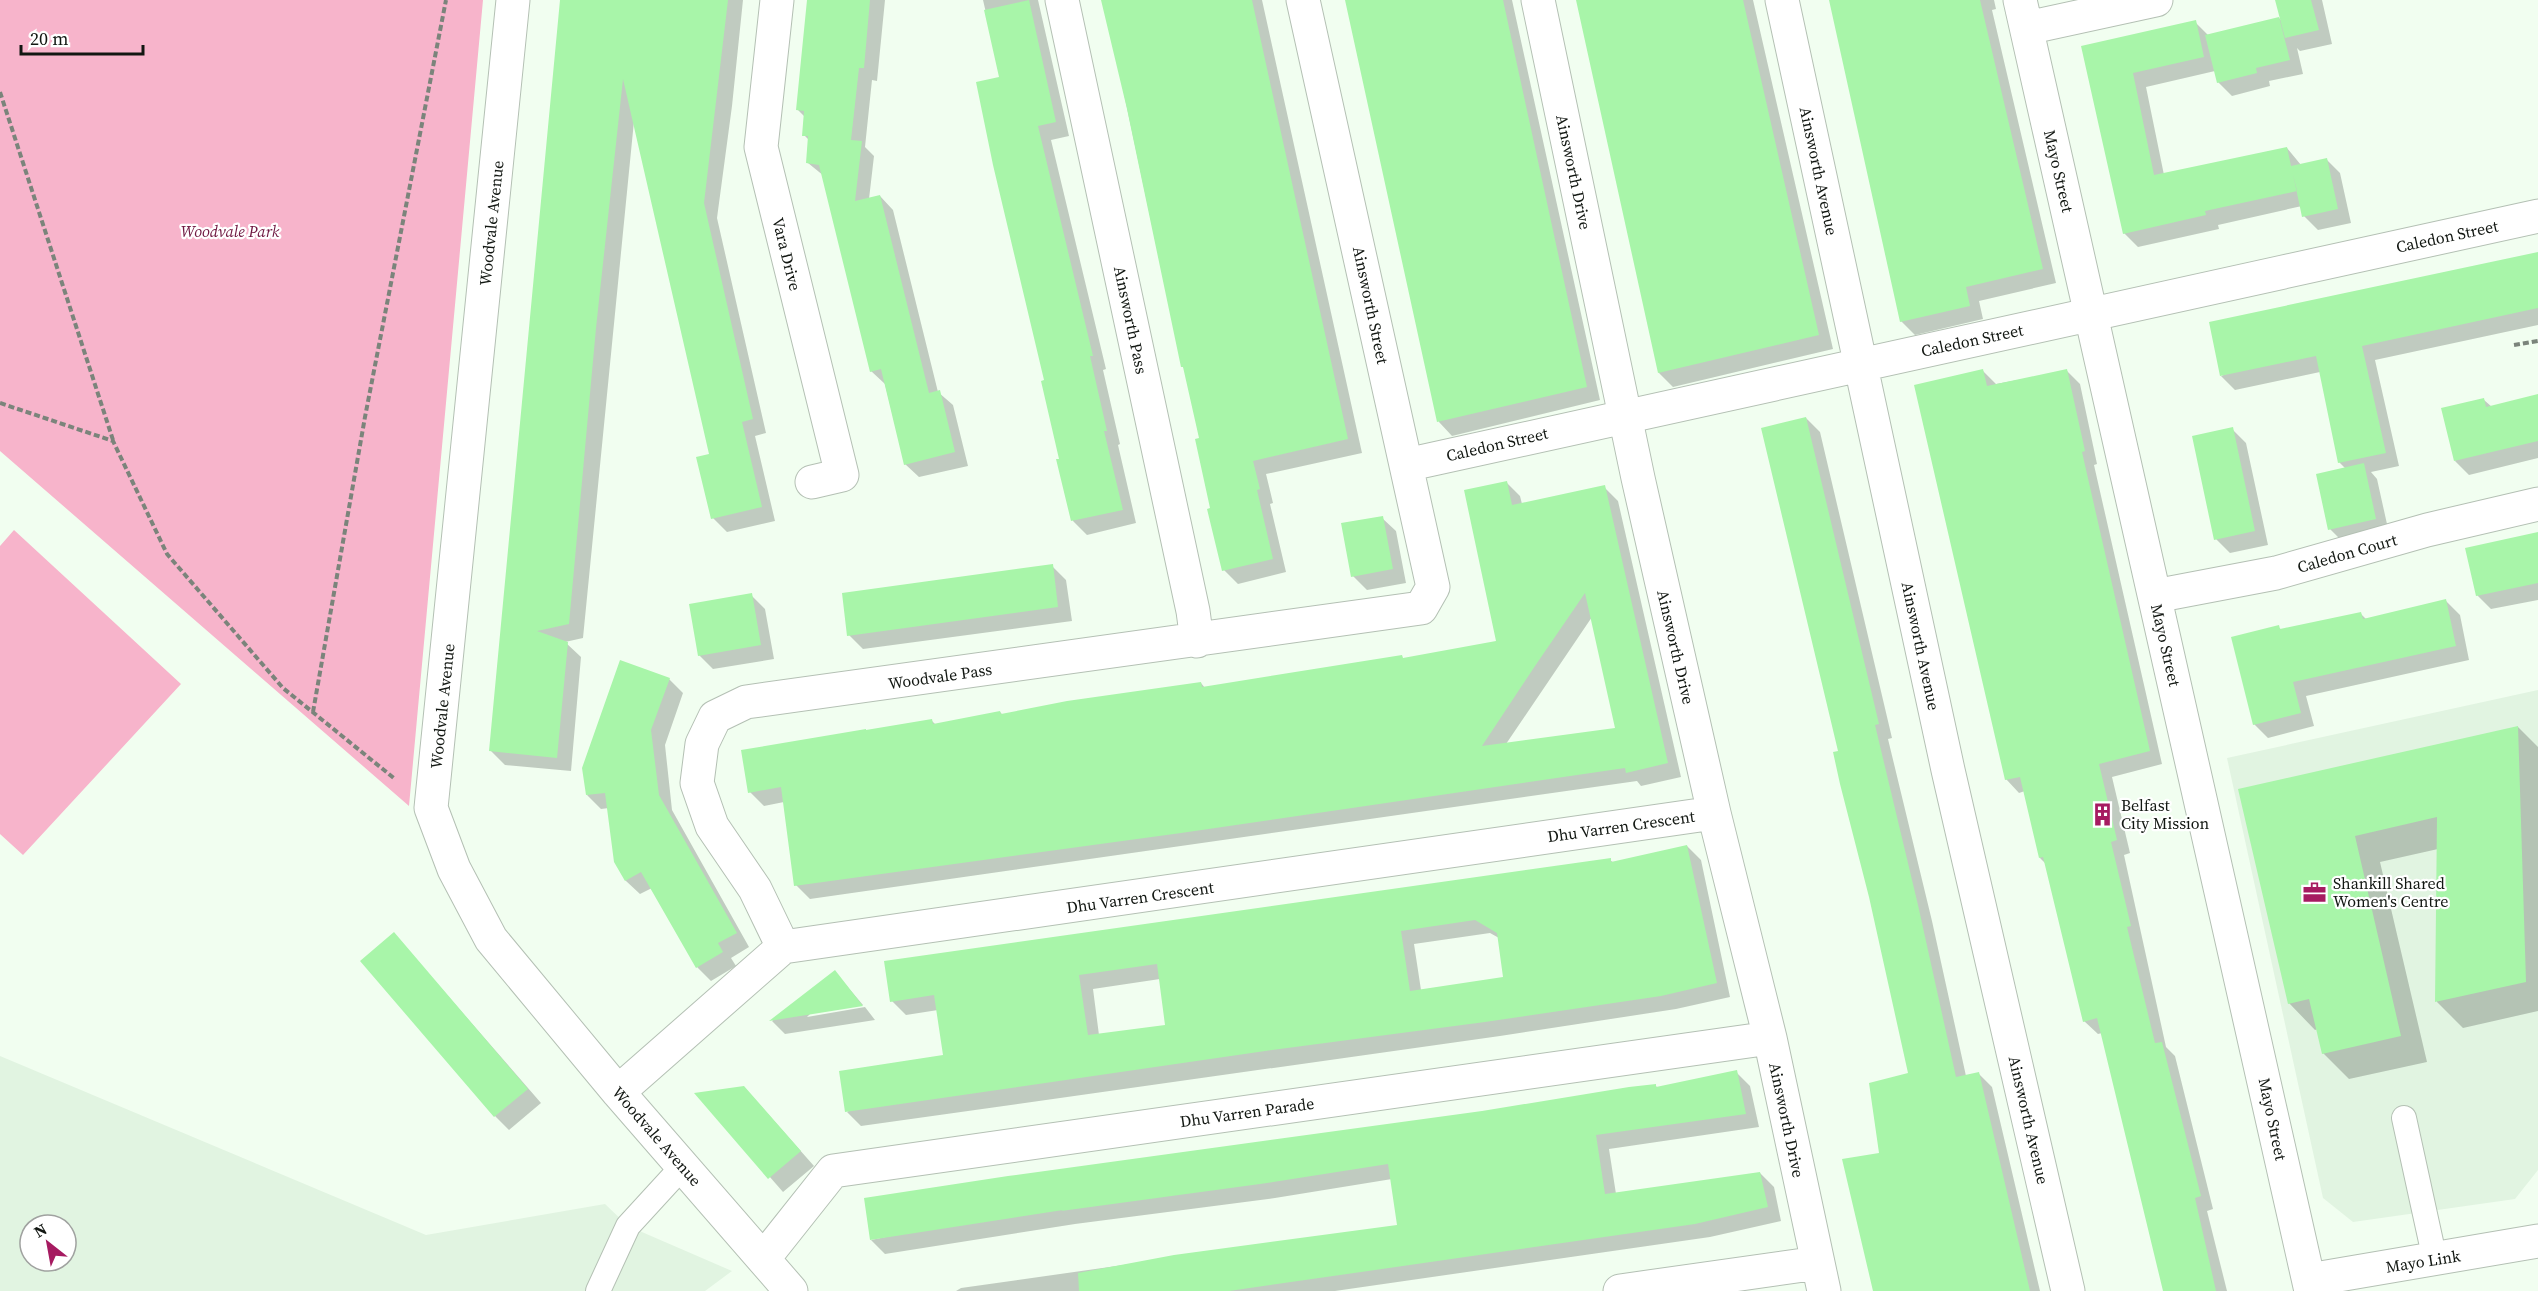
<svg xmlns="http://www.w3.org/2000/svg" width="2538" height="1291" font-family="'Source Serif 4',serif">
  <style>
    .built { fill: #e1f4e1; fill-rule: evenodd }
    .green { fill: #f7b4cb }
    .shadow { fill: #0003; fill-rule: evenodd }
    .building { fill: #a8f5a9; fill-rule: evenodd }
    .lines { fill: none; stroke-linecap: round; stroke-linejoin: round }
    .lane-casing { stroke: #b4c0b4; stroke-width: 26 }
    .street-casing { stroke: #b4c0b4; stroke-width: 35 }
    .path { stroke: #7b847b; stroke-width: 4; stroke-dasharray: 6 3; stroke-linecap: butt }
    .lane { stroke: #fff; stroke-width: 24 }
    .street { stroke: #fff; stroke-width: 33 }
    .labels { text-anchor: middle; stroke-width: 4.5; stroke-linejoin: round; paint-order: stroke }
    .street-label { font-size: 16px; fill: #121712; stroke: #fff }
    .park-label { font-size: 16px; font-style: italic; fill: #6f1841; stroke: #fff }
    .poi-label { font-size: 16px; fill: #121712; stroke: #fff; text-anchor: start }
  </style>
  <rect width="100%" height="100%" fill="#f1fef0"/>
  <!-- built -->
  <path class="built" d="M2538 690V1170L2515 1199 2353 1222 2323 1198 2227 758Z
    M0 1056 426 1235 605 1204 628 1226 732 1271 705 1291H0ZM30 1225H66V1261H30Z"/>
  <!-- green -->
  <path class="green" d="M0 0H483L409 806 0 451Z
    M14 530 181 684 23 855 0 834V546Z"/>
  <!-- shadow -->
  <path class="shadow" d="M562 0H743L732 106 717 218 766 433 755 436 775 521 727 532 713 518 711 455 634 121 583 638 565 642 581 657 571 771 505 765 491 751Z
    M808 0H885L877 81 872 80 865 147 874 156 869 199 880 196 893 210 938 392 953 405 968 466 919 477 905 464 885 384 871 371 824 176 808 163 810 141 804 135 805 117 798 110Z
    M983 0H1038L1069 136 1051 140 1106 369 1103 370 1120 444 1118 445 1136 523 1087 535 1073 521 1058 461 1061 460 1046 381 1001 78Z
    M1104 0H1262L1362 453 1266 474 1273 503 1270 504 1286 572 1238 584 1224 570 1200 440 1185 369 1182 366Z
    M1346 0H1512L1600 400 1452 436 1439 422Z
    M1577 0H1753L1833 349 1673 387 1659 373Z
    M1830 0H1994L1996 9 1992 10 2056 283 1979 301 1983 319 1915 335 1901 321Z
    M2277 0H2322L2332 44 2300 51 2297 48 2303 74 2269 81 2270 86 2232 96 2218 82 2215 71 2146 87 2164 175 2287 148 2301 165 2326 159 2340 173 2351 223 2318 230 2304 216 2302 206 2218 225 2219 229 2138 247 2124 233 2083 47 2195 22 2209 36 2279 18 2283 22Z
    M2538 253V325L2375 360 2399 466 2371 472 2377 479 2389 533 2344 543 2330 529 2346 469 2339 462 2320 372 2235 390 2221 376Z
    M1983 371 1996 384 2067 371 2080 384 2097 464 2094 465 2162 764 2112 777 2130 853 2124 855 2166 1047 2175 1056 2213 1209 2207 1211 2227 1291H2165L2102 1033 2098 1034 2084 1021 2046 864 2040 858 2025 791 2019 793 2006 779Z
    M2538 396V458L2469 475 2455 461 2484 400 2492 407Z
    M1806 418 1820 432 1892 738 1888 739 1932 921 1966 1076 1978 1073 1992 1087 2040 1291H1874L1880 1155 1910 1074 1839 752Z
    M2232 429 2246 443 2268 545 2230 553 2216 539Z
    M1506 482 1520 496 1522 504 1604 487 1618 501 1681 777 1641 786 1637 781 810 899 796 885 784 802 764 806 750 792 932 721 936 725 1000 712 1003 715 1201 683 1205 688 1404 659 1498 642ZM1592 617 1617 729 1506 744Z
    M1382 518 1396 531 1406 583 1367 590 1353 576Z
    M2538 534V600L2491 609 2477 595Z
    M1052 566 1066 580 1072 621 863 649 849 635Z
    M751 595 765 609 774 659 713 669 699 655Z
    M2446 601 2460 615 2469 660 2306 696 2314 726 2268 738 2254 724 2278 627 2282 630 2361 614 2366 619Z
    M669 679 683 693 665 745 672 810 749 947 731 958 736 966 711 981 697 967 652 888 640 894 626 881 609 808 601 809 587 795Z
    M2518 727 2538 747V1011L2463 1028 2437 1002 2438 849 2380 862 2427 1062 2349 1079 2323 1053 2318 1029 2315 1030 2289 1003 2240 790Z
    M1687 846 1701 860 1730 997 1676 1009 1500 1036 861 1126 847 1112 945 1056 938 1010 906 1015 892 1001 1610 860 1614 863ZM1490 933 1499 938 1504 978 1421 990 1414 944ZM1160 979 1167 1026 1099 1035 1093 989Z
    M394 934 541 1103 509 1130 495 1116Z
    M835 972 863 1005 811 1013 807 1017 865 1007 875 1020 785 1034 772 1021Z
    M1736 1072 1750 1086 1759 1127 1609 1149 1616 1194 1760 1173 1774 1187 1781 1221 1710 1237 1335 1291H956L961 1288 1399 1226 1392 1179 1275 1198 1075 1224 885 1254 871 1240 1482 1112 1655 1085 1658 1088Z
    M744 1087 814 1166 783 1192 697 1094Z"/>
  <!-- building -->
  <path class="building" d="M560 0H728L704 203 753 419 742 422 762 507 711 519 696 457 709 454 623 79 596 328 569 624 537 631 568 642 557 758 489 751Z
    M807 0H870L864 68H859L851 140 862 141 855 201 880 195 929 393 940 390 955 452 904 465 881 369 870 372 819 165 806 163 808 136H802L804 111 796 110Z
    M1029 0 1056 122 1038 126 1093 356H1090L1107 431H1104L1123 510 1071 521 1056 459H1059L1041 381 1044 380 993 165 976 82 999 77 984 10Z
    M1101 0H1252L1348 439 1253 461 1260 489 1257 490 1273 559 1222 571 1207 509 1210 508 1195 439 1199 438 1183 367H1181L1127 109Z
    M1345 0H1503L1587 387 1437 422Z
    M1576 0H1743L1819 335 1658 373Z
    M1829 0H1980L2043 269 1966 287 1970 306 1900 322Z
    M2275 0H2311L2319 30 2285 38Z
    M2279 17 2290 60 2256 68 2257 73 2217 83 2205 35Z
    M2196 20 2204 57 2133 73 2154 175 2287 147 2291 166 2327 158 2338 209 2302 217 2293 174 2297 191 2205 211 2206 215 2123 234 2081 46Z
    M2538 252V308L2362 346 2386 453 2338 463 2316 356 2220 376 2209 322Z
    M1983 369 1987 386 2067 369 2085 451 2082 452 2150 751 2099 764 2117 840 2111 842 2131 926 2127 927 2155 1043 2162 1042 2201 1196 2195 1198 2216 1291H2163L2097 1018 2083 1022 2043 857 2039 858 2020 777 2005 780 1914 385Z
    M2538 394V441L2454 461 2441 408 2484 398 2486 407Z
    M1806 417 1879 724 1875 725 1918 905 1956 1077 1979 1072 2030 1291H1873L1842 1159 1879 1153 1869 1083 1908 1073 1869 897 1840 784 1833 752 1838 751 1761 428Z
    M2233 427 2255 531 2214 540 2192 436Z
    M2364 463 2376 519 2328 530 2316 474Z
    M1507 481 1512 505 1605 485 1668 763 1626 773 1625 768 1181 833 794 886 781 787 748 793 741 750 866 729V730L932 719 933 724 1000 711 1001 714 1067 701 1201 682 1202 687 1402 655 1403 658 1496 641 1464 490ZM1585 593 1615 728 1482 746 1535 666Z
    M1383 516 1393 569 1351 577 1341 523Z
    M2538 532V583L2476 596 2465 548Z
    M1053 564 1058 607 847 636 842 593Z
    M752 593 761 645 698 656 689 604Z
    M2446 599 2456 646 2293 682 2301 713 2253 725 2231 637 2279 625 2280 629 2361 612 2363 619Z
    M620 660 670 678 651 730 659 795 737 933 718 943 723 952 696 968 641 872 625 881 614 862 605 793 586 795 582 768Z
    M2518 726 2526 982 2435 1002 2437 817 2355 836 2401 1036 2322 1054 2309 999 2288 1004 2238 789Z
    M1687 845 1717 983 1661 996 1485 1022 1272 1050 845 1112 839 1071 943 1055 934 995 890 1002 884 961 1611 858V862ZM1475 920 1497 933 1503 977 1410 991 1401 931ZM1157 964 1165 1025 1088 1035 1079 975Z
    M394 932 528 1089 494 1117 360 961Z
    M835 970 863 1006 769 1021Z
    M1737 1070 1746 1114 1596 1135 1605 1194 1760 1172 1768 1207 1695 1224 1229 1291H1079L1078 1273 1174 1255 1397 1225 1388 1164 1260 1184 1061 1211 1063 1210 870 1240 864 1198 1008 1176 1482 1111 1629 1087 1656 1084V1087Z
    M744 1086 801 1151 768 1179 694 1093Z"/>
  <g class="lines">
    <defs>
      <path id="lane" d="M2404 1118 2435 1260
        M598 1291 628 1226 683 1166"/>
      <path id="street" d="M513 0 431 808 454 869 491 939 618 1092 791 1291
        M777 0 761 147 842 475 812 482
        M1062 0 1193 611 1197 641
        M1538 0 1638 478 1714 813 1770 1038 1824 1291
        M1782 0 1948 770 2068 1291
        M2020 0 2311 1291
        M2027 28 2156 0
        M1406 465 2538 216
        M2155 596 2276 573 2427 530 2538 504
        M783 947 755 889 712 826 697 783 702 744 715 717 746 702 1421 608 1433 587 1303 0
        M618 1092 783 947 1714 813
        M764 1258 833 1171 1770 1038
        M2309 1280 2538 1241
        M1620 1291 1818 1263"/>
    </defs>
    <!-- lane casing -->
    <use href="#lane" class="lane-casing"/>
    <!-- street casing -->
    <use href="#street" class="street-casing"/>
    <!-- path -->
    <path class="path" d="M0 92 113 440
      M2514 345 2538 341
      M0 403 113 441 167 554 283 688 395 779
      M313 712 365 417 446 0"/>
    <!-- lane -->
    <use href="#lane" class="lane"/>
    <!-- street -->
    <use href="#street" class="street"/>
  </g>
  <!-- icons -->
  <defs>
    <symbol id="building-bare" viewBox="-9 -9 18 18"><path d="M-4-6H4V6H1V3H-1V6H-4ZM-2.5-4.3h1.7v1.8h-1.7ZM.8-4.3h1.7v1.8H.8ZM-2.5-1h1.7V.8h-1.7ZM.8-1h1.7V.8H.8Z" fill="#a61b61" stroke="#fff" stroke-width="2.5" paint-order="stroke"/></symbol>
    <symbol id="office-bare" viewBox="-9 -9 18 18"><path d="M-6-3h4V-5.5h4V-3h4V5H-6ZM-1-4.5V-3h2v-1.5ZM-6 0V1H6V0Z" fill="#a61b61" stroke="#fff" stroke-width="2.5" paint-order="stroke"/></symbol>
  </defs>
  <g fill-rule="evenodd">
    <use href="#building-bare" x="2086" y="798" width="33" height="33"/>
    <use href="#office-bare" x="2298" y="876" width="33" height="33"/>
  </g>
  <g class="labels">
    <!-- street labels -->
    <g class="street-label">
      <text transform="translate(1819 171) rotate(78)" y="6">Ainsworth Avenue</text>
      <text transform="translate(2059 171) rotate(77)" y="6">Mayo Street</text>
      <text transform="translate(1574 172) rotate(78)" y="6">Ainsworth Drive</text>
      <text transform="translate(491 223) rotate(-84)" y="6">Woodvale Avenue</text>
      <text transform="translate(2447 236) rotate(-12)" y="6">Caledon Street</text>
      <text transform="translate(787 254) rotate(76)" y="6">Vara Drive</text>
      <text transform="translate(1371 305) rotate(78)" y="6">Ainsworth Street</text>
      <text transform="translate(1131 320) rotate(78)" y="6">Ainsworth Pass</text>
      <text transform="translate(1972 340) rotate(-12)" y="6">Caledon Street</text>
      <text transform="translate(1497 444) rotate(-13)" y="6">Caledon Street</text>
      <text transform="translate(2347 553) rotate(-16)" y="6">Caledon Court</text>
      <text transform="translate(2166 645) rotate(77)" y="6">Mayo Street</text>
      <text transform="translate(1921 646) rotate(78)" y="6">Ainsworth Avenue</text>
      <text transform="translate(1676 647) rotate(77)" y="6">Ainsworth Drive</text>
      <text transform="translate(940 676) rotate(-8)" y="6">Woodvale Pass</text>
      <text transform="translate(442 706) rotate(-84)" y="6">Woodvale Avenue</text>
      <text transform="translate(1621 826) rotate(-8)" y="6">Dhu Varren Crescent</text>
      <text transform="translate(1140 897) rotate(-8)" y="6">Dhu Varren Crescent</text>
      <text transform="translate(1247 1112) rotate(-8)" y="6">Dhu Varren Parade</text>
      <text transform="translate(2273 1119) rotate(78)" y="6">Mayo Street</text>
      <text transform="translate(1787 1120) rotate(78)" y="6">Ainsworth Drive</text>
      <text transform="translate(2029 1120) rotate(77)" y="6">Ainsworth Avenue</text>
      <text transform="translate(657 1136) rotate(49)" y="6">Woodvale Avenue</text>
      <text transform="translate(2423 1261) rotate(-9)" y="6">Mayo Link</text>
    </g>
    <!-- park labels -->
    <g class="park-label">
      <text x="230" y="237">Woodvale Park</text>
    </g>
    <!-- poi labels -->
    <g class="poi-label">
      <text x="2121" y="811">Belfast<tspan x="2121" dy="18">City Mission</tspan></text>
      <text x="2333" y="889">Shankill Shared<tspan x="2333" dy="18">Women's Centre</tspan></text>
    </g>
  </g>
  <!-- north arrow -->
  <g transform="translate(48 1243) rotate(329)"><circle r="28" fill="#ffffff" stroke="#a0a2a0" stroke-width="1.5"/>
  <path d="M0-4.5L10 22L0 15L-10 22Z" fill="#a61b61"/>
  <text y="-9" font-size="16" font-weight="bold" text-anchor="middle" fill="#121712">N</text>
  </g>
  <!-- scale -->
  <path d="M21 45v9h122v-9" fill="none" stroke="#121712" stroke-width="3"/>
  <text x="30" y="45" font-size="18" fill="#121712" stroke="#ffffff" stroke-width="4.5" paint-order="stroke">20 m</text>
</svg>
